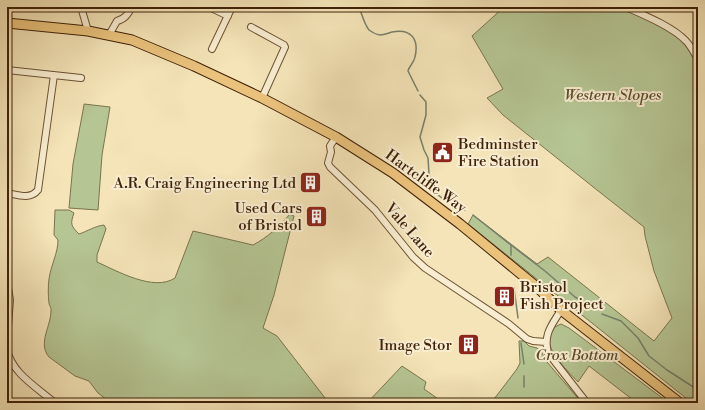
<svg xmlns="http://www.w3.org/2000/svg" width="705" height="410" font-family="'Libre Bodoni',serif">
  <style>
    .green { fill: #b5c593; stroke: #7a744e }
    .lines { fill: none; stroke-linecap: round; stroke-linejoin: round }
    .stream { stroke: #77806b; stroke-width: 1.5 }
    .minor-casing { stroke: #6c5235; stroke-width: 8 }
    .highway-casing { stroke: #3f220a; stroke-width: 11 }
    .minor { stroke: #f8edd0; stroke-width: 6 }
    .highway { stroke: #eac27c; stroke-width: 9 }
    .labels { text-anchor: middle; stroke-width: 4; stroke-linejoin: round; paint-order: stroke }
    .park-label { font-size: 15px; font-style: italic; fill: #5c4b2c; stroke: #f8edd0 }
    .poi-label { font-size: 15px; fill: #3f220a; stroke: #f8edd0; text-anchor: end }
    .street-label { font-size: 15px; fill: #3f220a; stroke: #f8edd0 }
  </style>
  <rect width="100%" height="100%" fill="#f4e4b7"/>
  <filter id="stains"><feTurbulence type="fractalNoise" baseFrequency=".005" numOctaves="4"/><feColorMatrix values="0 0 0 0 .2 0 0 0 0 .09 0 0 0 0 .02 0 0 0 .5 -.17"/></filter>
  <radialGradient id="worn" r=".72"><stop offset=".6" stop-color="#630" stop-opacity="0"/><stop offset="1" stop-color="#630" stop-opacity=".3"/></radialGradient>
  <!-- green -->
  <path class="green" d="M504 7H621L659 23 685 43 692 52 698 64V403H692L468 224 473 215 537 264 548 257 654 341 672 318 654 271 645 236 644 227 597 190 503 115 487 98 503 89 472 36Z
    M84 105V104L110 107 102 155 98 210 69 208 73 164Z
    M55 210H69L74 213C70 224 71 226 79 234 88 231 95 226 104 225L106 229 97 255V262C117 271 154 292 175 278L193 231 253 245C268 237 279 227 290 214L294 216 274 295 263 328 277 336 329 403H111L98 393 89 381 75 376 49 357C37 343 52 325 51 309 51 307 49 305 49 303 48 296 48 286 49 279 51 265 58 253 58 240L54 235Z
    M561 324 569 328 669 403H637L589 366 578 382C566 369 530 336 561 324Z
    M519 341H524L529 346 537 348 541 351 547 362 582 403H491L517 369 520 363Z
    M402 366 426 382 424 389 444 403H367Z"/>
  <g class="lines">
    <!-- stream -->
    <path class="stream" d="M359 7C362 14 364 24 369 30 372 32 377 35 380 35 385 35 388 33 392 32 412 28 419 40 415 57 414 63 409 66 408 71L418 91
      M420 95 426 102V115L420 137 424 150 428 158 429 174 433 191 442 198 465 210
      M473 215 511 245V255
      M511 245 545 271 575 297 595 309
      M514 288 518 318
      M602 314 621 321 638 338 649 356 667 370 698 390
      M521 343 524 364
      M524 387V376"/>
    <defs>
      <path id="minor" d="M81 7 88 31
        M209 7 228 16
        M626 7C644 15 673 27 686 41 691 46 694 53 698 59
        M251 27 284 45 285 47 262 98
        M109 35 117 21C125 19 128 14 132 7
        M212 49 232 7
        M7 70 81 78
        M336 137 330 146 331 152 328 163 330 167 375 210 413 257 425 268 509 324 527 339 533 341 546 342
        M7 193C18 195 30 200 38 190L54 75
        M7 282 10 300 7 338
        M561 310C552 325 543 334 548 353L587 403
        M7 349C11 373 38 388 55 403"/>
      <path id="highway" d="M7 23 88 31 132 40 194 66 262 98 336 137 393 173 460 224 538 288 561 310 680 403"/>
    </defs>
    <!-- minor casing -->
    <use href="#minor" class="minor-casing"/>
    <!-- highway casing -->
    <use href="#highway" class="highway-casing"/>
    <!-- minor -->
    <use href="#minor" class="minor"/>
    <!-- highway -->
    <use href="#highway" class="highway"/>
  </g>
  <!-- icons -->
  <defs>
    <symbol id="civic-square" viewBox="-11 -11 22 22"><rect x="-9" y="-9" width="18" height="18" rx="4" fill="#8f2418" stroke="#f8edd0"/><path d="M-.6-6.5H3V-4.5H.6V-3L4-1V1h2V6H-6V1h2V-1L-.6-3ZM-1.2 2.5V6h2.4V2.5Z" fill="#fff"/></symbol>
    <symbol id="building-square" viewBox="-11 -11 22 22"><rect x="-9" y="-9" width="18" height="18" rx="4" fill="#8f2418" stroke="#f8edd0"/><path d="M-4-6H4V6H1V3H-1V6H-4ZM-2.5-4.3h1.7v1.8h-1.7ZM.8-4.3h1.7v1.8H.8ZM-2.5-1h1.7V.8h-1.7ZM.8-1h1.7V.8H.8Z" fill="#fff"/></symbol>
  </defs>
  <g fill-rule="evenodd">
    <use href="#civic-square" x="430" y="140" width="25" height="25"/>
    <use href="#building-square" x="298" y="170" width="25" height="25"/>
    <use href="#building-square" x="304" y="204" width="25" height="25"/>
    <use href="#building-square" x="492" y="284" width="25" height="25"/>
    <use href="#building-square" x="456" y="332" width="25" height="25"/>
  </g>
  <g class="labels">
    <!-- park labels -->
    <g class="park-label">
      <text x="613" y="100">Western Slopes</text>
      <text x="577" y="360">Crox Bottom</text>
    </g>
    <!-- poi labels -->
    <g class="poi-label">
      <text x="458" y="149" text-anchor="start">Bedminster<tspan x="458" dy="17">Fire Station</tspan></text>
      <text x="296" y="188">A.R. Craig Engineering Ltd</text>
      <text x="302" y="213">Used Cars<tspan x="302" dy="17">of Bristol</tspan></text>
      <text x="520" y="292" text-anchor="start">Bristol<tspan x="520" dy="17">Fish Project</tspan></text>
      <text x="452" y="350">Image Stor</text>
    </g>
    <!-- street labels -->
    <g class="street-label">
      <text transform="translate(426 181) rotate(36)" y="5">Hartcliffe Way</text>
      <text transform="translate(410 230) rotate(49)" y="5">Vale Lane</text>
    </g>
  </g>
  <!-- margin -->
  <rect width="705" height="410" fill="none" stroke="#f4e4b7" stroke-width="24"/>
  <rect x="8" y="8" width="689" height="394" fill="none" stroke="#3f220a" stroke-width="2"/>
  <rect x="12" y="12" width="681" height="386" fill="none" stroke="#3f220a"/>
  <rect width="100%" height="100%" filter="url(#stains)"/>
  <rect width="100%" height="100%" fill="url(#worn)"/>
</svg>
